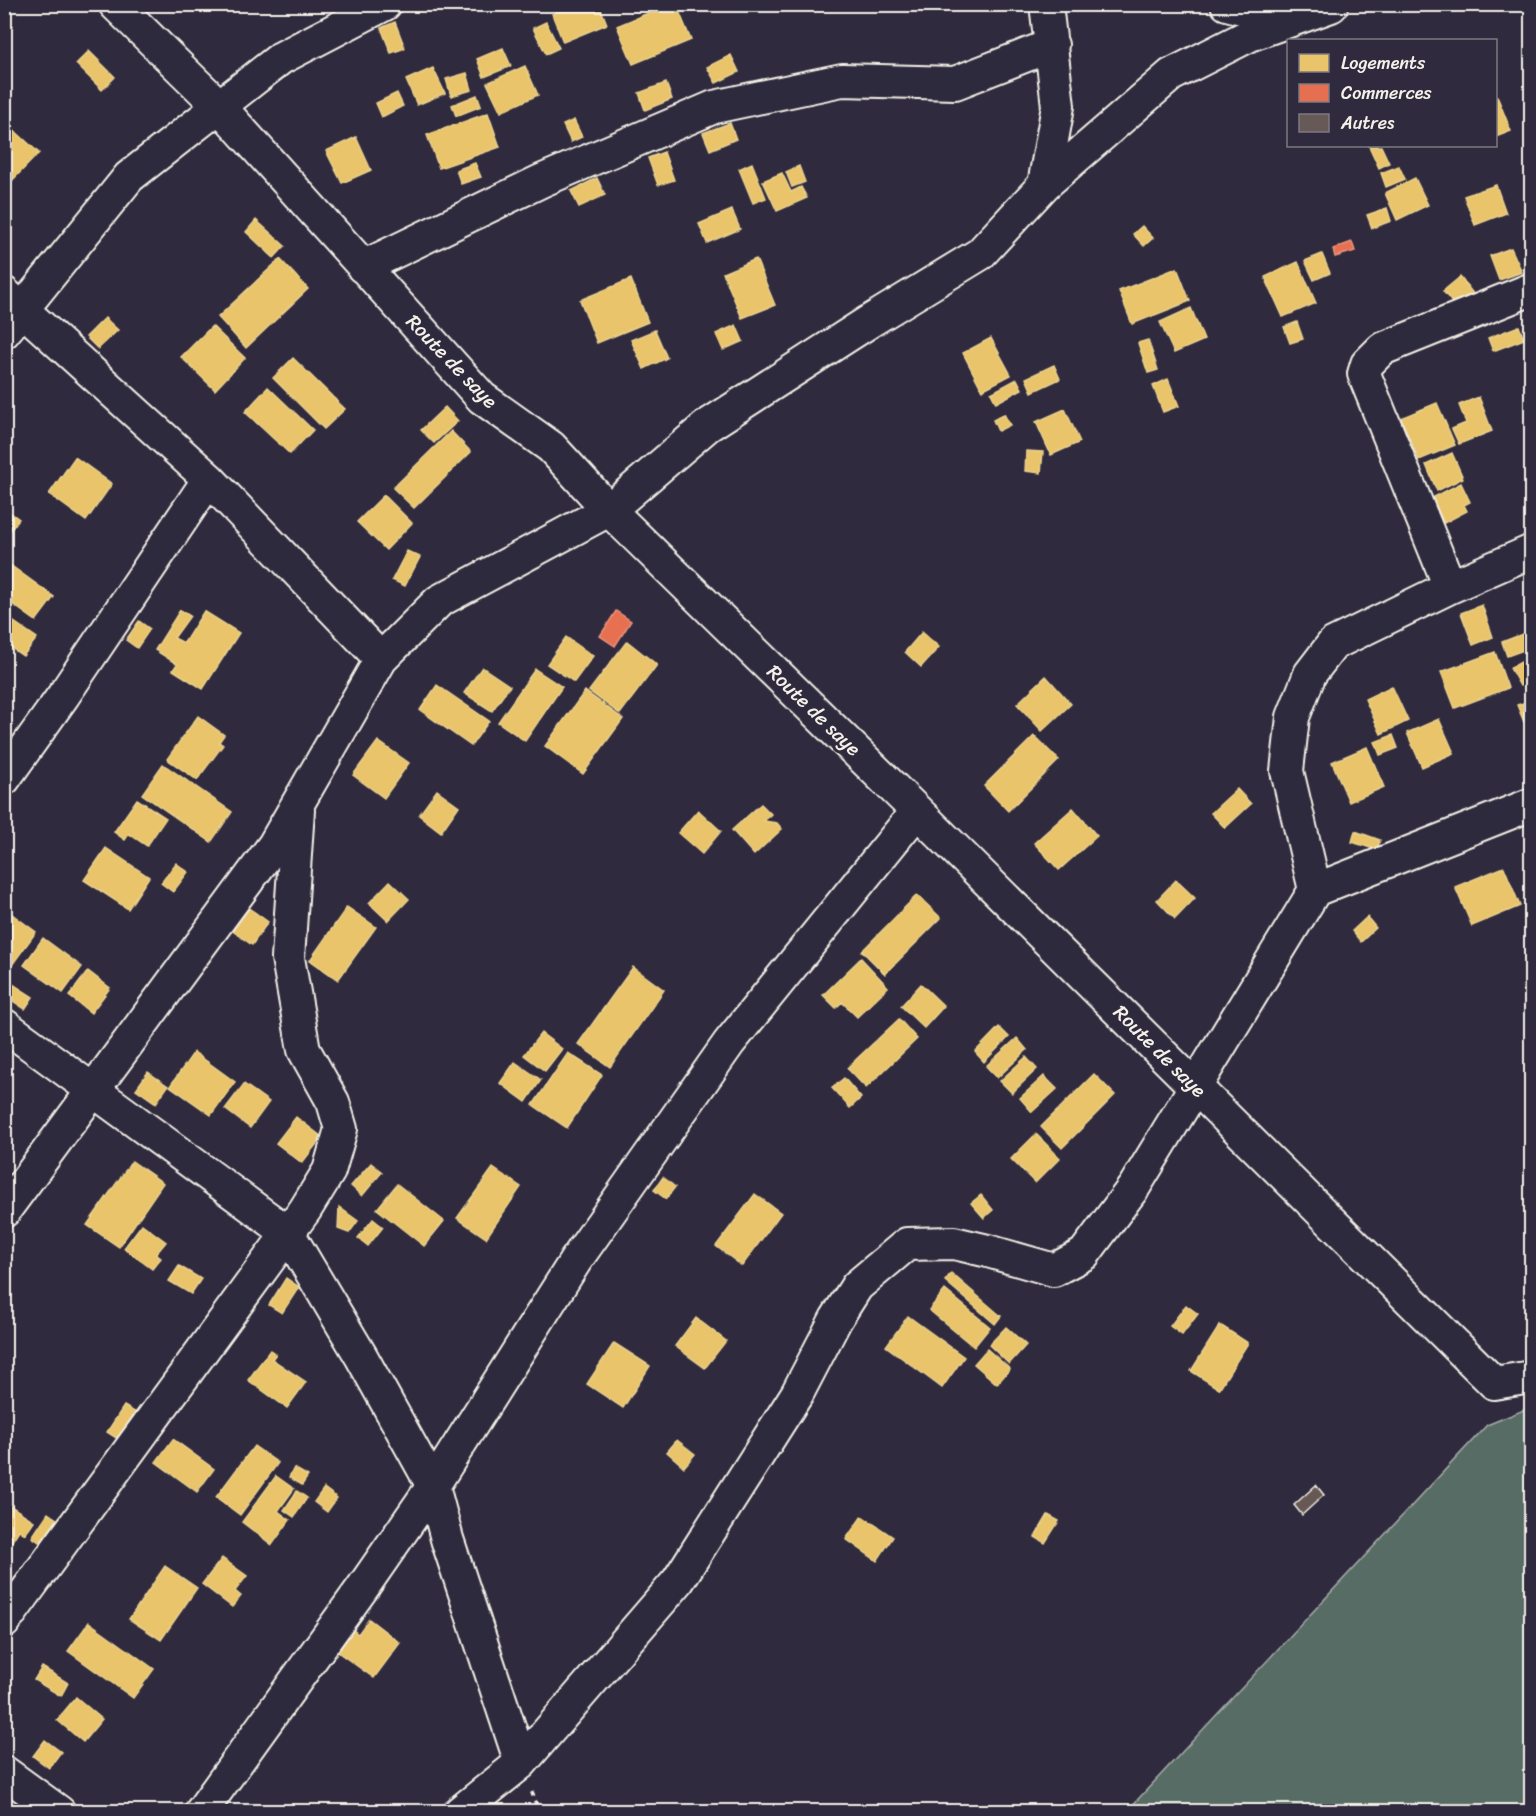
<svg xmlns="http://www.w3.org/2000/svg" width="1536" height="1816" font-family="Sriracha,sans-serif">
  <style>
    .green { fill: #586c66; stroke: #a6aea7; stroke-width: 1.5 }
    .homes { fill: #e9c46a; stroke: #ecd290; stroke-width: 1.5 }
    .shops { fill: #e76f51; stroke: #eb967e; stroke-width: 1.5 }
    .building { fill: #675955; stroke: #f4f1e8; stroke-width: 1.5 }
    .lines { fill: none; stroke-linecap: round; stroke-linejoin: round }
    .minor-casing { stroke: #f4f1e8; stroke-width: 36 }
    .path { stroke: #f4f1e8; stroke-width: 4; stroke-dasharray: 4.5 4.5; stroke-linecap: butt }
    .minor { stroke: #2f2a3d; stroke-width: 32 }
    .labels { text-anchor: middle; stroke-width: 6; stroke-linejoin: round; paint-order: stroke }
    .street-label { font-size: 20px; fill: #f4f1e8; stroke: #2f2a3d }
  </style>
  <rect width="100%" height="100%" fill="#2f2a3d"/>
  <filter id="ink" filterUnits="userSpaceOnUse"><feTurbulence type="fractalNoise" baseFrequency=".0167" numOctaves="2"/><feDisplacementMap in="SourceGraphic" scale="12" xChannelSelector="R" yChannelSelector="G"/><feConvolveMatrix kernelMatrix="1 2 1 2 8 2 1 2 1" color-interpolation-filters="sRGB"/></filter>
  <g filter="url(#ink)">
    <!-- green -->
    <path class="green" d="M1531 1407V1811H1127L1487 1425Z"/>
    <!-- homes -->
    <path class="homes" d="M574 4H599L607 24 563 42 552 14Z
      M670 4H676L691 40 633 64 617 26Z
      M395 22 405 48 391 53 381 28Z
      M546 22 559 48 546 54 533 28Z
      M503 48 511 66 484 77 477 59Z
      M89 51 115 77 102 90 76 64Z
      M731 55 739 72 716 83 707 67Z
      M525 66 538 95 501 112 487 83Z
      M433 68 445 93 417 105 406 80Z
      M467 73 472 90 451 96 446 79Z
      M666 83 672 99 645 110 639 93Z
      M397 93 403 106 382 117 376 103Z
      M477 95 481 106 456 116 452 105Z
      M1497 96 1511 131 1496 137V97Z
      M488 113 500 147 439 168 427 135Z
      M574 120 582 137 571 142 563 125Z
      M730 123 736 139 710 150 703 133Z
      M14 130 39 153 4 189V140Z
      M356 137 371 170 342 183 326 151Z
      M1369 146H1381L1389 163 1379 168Z
      M664 152 674 180 658 185 648 158Z
      M475 163 481 177 461 184 456 170Z
      M752 163 766 198 753 203 739 169Z
      M799 166 805 182 792 187 786 172Z
      M1399 166 1405 179 1386 187 1381 173Z
      M782 173 791 192 801 187 807 198 777 211 763 181Z
      M597 178 605 195 579 207 571 191Z
      M1415 178 1428 205 1397 220 1385 193Z
      M1496 185 1506 213 1475 225 1464 196Z
      M1387 208 1391 221 1372 228 1367 215Z
      M732 210 740 229 707 243 699 224Z
      M256 220 285 246 274 258 246 232Z
      M1142 226 1153 238 1144 246 1133 234Z
      M1511 248 1522 272 1499 280 1490 256Z
      M1322 254 1330 273 1314 280 1305 261Z
      M280 259 308 289 246 348 218 317Z
      M756 259 775 305 742 318 723 273Z
      M1298 262 1316 303 1283 317 1265 277Z
      M1177 268 1190 301 1132 324 1119 291Z
      M1460 277 1474 295 1457 309 1443 291Z
      M631 279 648 322 597 343 580 300Z
      M1191 308 1204 340 1174 353 1160 322Z
      M105 318 118 330 98 349 86 337Z
      M1297 322 1303 339 1290 343 1284 327Z
      M736 325 743 341 723 350 716 334Z
      M212 326 245 358 215 390 181 357Z
      M1519 326 1524 339 1493 351 1488 338Z
      M655 330 667 358 644 369 631 340Z
      M991 338 1011 375 982 390 963 353Z
      M1148 340 1158 370 1148 373 1138 343Z
      M293 358 345 409 324 429 273 378Z
      M1054 365 1060 379 1032 392 1026 378Z
      M1017 379 1022 389 996 403 991 393Z
      M1168 379 1179 406 1163 412 1153 386Z
      M268 387 313 430 290 454 245 412Z
      M1479 397 1492 431 1459 444 1452 429 1466 423 1459 405Z
      M1437 403 1455 445 1419 460 1401 418Z
      M445 407 458 421 434 443 421 430Z
      M1065 409 1080 442 1051 455 1036 422Z
      M1004 414 1010 425 998 431 993 420Z
      M451 431 471 452 414 508 393 488Z
      M1026 451 1043 452 1041 473 1025 471Z
      M1452 453 1463 478 1437 491 1426 465Z
      M75 457 112 484 86 521 49 494Z
      M1461 483 1470 502 1464 505 1467 511 1444 523 1432 498Z
      M384 495 412 523 386 550 357 522Z
      M4 508 19 519 4 539Z
      M407 551 420 557 405 586 392 580Z
      M6 562 54 597 36 621 4 598V564Z
      M1482 605 1493 637 1473 645 1461 613Z
      M180 610 190 616 174 638 184 643 204 611 239 633 203 689 173 670 177 664 155 650Z
      M4 615 37 638 23 656 4 643Z
      M139 621 150 629 137 648 126 640Z
      M1530 631 1532 647 1507 656 1502 642Z
      M922 632 939 647 921 667 905 652Z
      M566 637 593 656 574 682 547 664Z
      M627 641 657 665 620 714 589 691Z
      M1495 652 1508 688 1455 708 1441 672Z
      M1532 656V679L1520 686 1510 668Z
      M482 667 510 686 492 711 464 693Z
      M535 669 562 687 525 741 498 722Z
      M1046 676 1071 704 1042 731 1017 704Z
      M437 685 489 721 471 746 420 710Z
      M1392 686 1408 721 1381 734 1365 699Z
      M585 691 623 719 583 774 545 746Z
      M1532 700V719L1524 722 1517 705Z
      M198 716 224 735 219 742 223 745 197 780 167 759Z
      M1439 719 1454 753 1422 767 1407 733Z
      M1393 735 1398 748 1380 755 1375 742Z
      M1034 736 1059 760 1008 811 984 786Z
      M378 741 409 763 384 798 353 775Z
      M1367 747 1384 787 1349 802 1332 762Z
      M163 764 232 812 211 842 142 794Z
      M1237 789 1251 804 1225 828 1211 813Z
      M437 790 459 806 441 832 419 815Z
      M137 799 166 818 147 846 129 834 125 840 114 832Z
      M761 804 771 814 764 821 777 823 782 829 754 855 732 830Z
      M1073 808 1097 836 1059 870 1034 843Z
      M698 810 721 831 702 854 678 833Z
      M1355 831 1380 840 1377 850 1352 842Z
      M106 848 149 877 128 909 84 880Z
      M176 863 188 872 173 892 161 883Z
      M1504 867 1520 906 1472 926 1455 887Z
      M1176 880 1195 898 1175 919 1157 900Z
      M390 881 409 899 388 921 369 903Z
      M917 895 941 918 885 974 862 951Z
      M246 906 268 922 252 945 230 929Z
      M347 907 376 927 338 980 310 960Z
      M12 914 36 932 4 976V925Z
      M1367 917 1376 928 1361 942 1352 931Z
      M43 938 82 967 63 993 24 965Z
      M861 958 888 987 857 1017 842 1002 836 1008 823 995Z
      M633 967 664 990 610 1067 578 1044Z
      M88 971 110 988 91 1013 69 996Z
      M8 981 33 997 25 1009 4 995V986Z
      M921 984 944 1006 924 1028 901 1006Z
      M899 1019 917 1039 866 1088 847 1068Z
      M999 1027 1009 1037 984 1062 975 1052Z
      M541 1033 562 1049 545 1071 524 1055Z
      M1017 1038 1027 1050 997 1078 986 1066Z
      M194 1052 235 1082 211 1115 170 1086Z
      M568 1053 602 1075 567 1128 533 1105Z
      M1026 1057 1037 1069 1012 1093 1000 1081Z
      M515 1062 541 1080 526 1102 500 1083Z
      M148 1072 168 1086 156 1103 136 1089Z
      M1094 1074 1115 1095 1062 1148 1041 1127Z
      M1044 1076 1057 1089 1032 1112 1020 1098Z
      M844 1078 861 1098 850 1108 832 1088Z
      M244 1084 269 1102 250 1128 225 1109Z
      M296 1117 322 1137 302 1163 276 1143Z
      M1036 1134 1060 1158 1035 1183 1011 1159Z
      M132 1161 163 1183 119 1247 87 1225Z
      M371 1163 382 1172 362 1196 351 1186Z
      M493 1168 521 1187 486 1238 457 1218Z
      M663 1177 675 1187 666 1199 654 1190Z
      M397 1184 444 1221 424 1246 377 1209Z
      M755 1194 781 1213 742 1266 716 1246Z
      M981 1195 993 1210 984 1218 971 1203Z
      M339 1207 358 1221 349 1233 338 1229Z
      M373 1219 383 1227 368 1246 358 1238Z
      M142 1224 166 1242 156 1254 161 1258 152 1269 124 1248Z
      M179 1266 201 1279 191 1294 169 1281Z
      M951 1273 1001 1316 995 1324 945 1281Z
      M286 1278 299 1287 282 1313 269 1305Z
      M945 1290 990 1327 974 1347 929 1310Z
      M1186 1305 1198 1314 1182 1335 1170 1326Z
      M908 1316 964 1357 942 1388 886 1346Z
      M696 1318 726 1341 705 1368 675 1346Z
      M1220 1325 1248 1343 1219 1389 1191 1371Z
      M1006 1327 1026 1345 1009 1364 989 1345Z
      M614 1343 650 1366 623 1408 587 1384Z
      M987 1349 1010 1369 997 1384 974 1364Z
      M270 1350 276 1354 272 1359 306 1382 287 1408 248 1380Z
      M124 1406 138 1414 121 1441 107 1432Z
      M173 1439 214 1469 197 1492 156 1462Z
      M677 1440 695 1454 684 1467 667 1452Z
      M254 1446 278 1463 240 1515 216 1497Z
      M294 1468 308 1476 302 1485 289 1477Z
      M276 1476 294 1489 278 1511 290 1520 272 1545 242 1522Z
      M324 1488 337 1498 327 1512 314 1502Z
      M297 1491 307 1498 294 1517 284 1510Z
      M9 1505 34 1521 25 1534 19 1530 10 1544 4 1540V1511Z
      M48 1513 61 1522 45 1546 32 1537Z
      M1048 1515 1059 1521 1045 1543 1035 1537Z
      M862 1516 893 1537 877 1561 846 1539Z
      M222 1558 247 1576 235 1591 241 1596 232 1607 202 1584Z
      M165 1566 197 1588 161 1640 129 1619Z
      M369 1619 400 1643 374 1678 335 1650 351 1628 358 1634Z
      M89 1622 154 1669 133 1698 68 1651Z
      M42 1667 68 1683 61 1696 34 1680Z
      M76 1697 102 1719 83 1742 57 1720Z
      M45 1740 61 1752 49 1768 33 1756Z"/>
    <!-- shops -->
    <path class="shops" d="M1352 242 1355 251 1335 257 1333 249Z
      M616 611 631 621 615 646 600 636Z"/>
    <!-- building -->
    <path class="building" d="M1316 1485 1324 1495 1302 1515 1294 1505Z"/>
    <g class="lines">
      <defs>
        <path id="minor" d="M115 4 219 106 482 398 551 447 609 510 917 811 1494 1383 1532 1377
          M1227 4 1238 7 1307 6
          M1044 185 1171 75 1252 34 1331 6
          M363 267 541 181 714 107 842 80 955 83 1052 45
          M4 293 209 479 381 659
          M4 332 129 177 281 58 385 4
          M1450 587 1364 374 1367 364 1382 349 1532 289
          M4 779 63 696 209 479
          M1315 890 1287 771 1293 717 1310 674 1333 644 1450 587 1532 551
          M4 1025 288 1233 361 1356 433 1486 447 1539 521 1763
          M4 1211 274 845 381 659 439 601 609 510 707 426 870 321 980 254 1044 185 1058 106 1046 4
          M4 1622 305 1210 329 1171 341 1129 333 1102 304 1050 288 958 298 810
          M4 1772 59 1812
          M201 1812 361 1590 433 1486 576 1260 729 1043 917 811
          M460 1812 521 1763 678 1581 797 1394 836 1319 857 1286 907 1244 954 1243 988 1251 1054 1270 1084 1254 1134 1187 1315 890 1532 804"/>
      </defs>
      <!-- minor casing -->
      <use href="#minor" class="minor-casing"/>
      <!-- path -->
      <path class="path" d="M532 1792 539 1812"/>
      <!-- minor -->
      <use href="#minor" class="minor"/>
    </g>
  </g>
  <g class="labels">
    <!-- street labels -->
    <g class="street-label">
      <text transform="translate(452 361) rotate(46)" y="7">Route de saye</text>
      <text transform="translate(814 710) rotate(44)" y="7">Route de saye</text>
      <text transform="translate(1160 1051) rotate(45)" y="7">Route de saye</text>
    </g>
  </g>
  <!-- margin -->
  <rect width="1536" height="1816" fill="none" stroke="#2f2a3d" stroke-width="24"/>
  <rect x="12" y="12" width="1512" height="1792" fill="none" stroke="#f4f1e8" stroke-width="2" filter="url(#ink)"/>
  <!-- legend -->
  <rect x="1287" y="39" width="210" height="108" fill="#2f2a3d" stroke="#7e7a81" stroke-width="1.5"/>
  <rect x="1299" y="54" width="30" height="18" fill="#e9c46a" stroke="#7e7a81" stroke-width="1.5"/>
  <text x="1341" y="69" font-size="18" fill="#f4f1e8">Logements</text>
  <rect x="1299" y="84" width="30" height="18" fill="#e76f51" stroke="#7e7a81" stroke-width="1.5"/>
  <text x="1341" y="99" font-size="18" fill="#f4f1e8">Commerces</text>
  <rect x="1299" y="114" width="30" height="18" fill="#675955" stroke="#7e7a81" stroke-width="1.5"/>
  <text x="1341" y="129" font-size="18" fill="#f4f1e8">Autres</text>
</svg>
